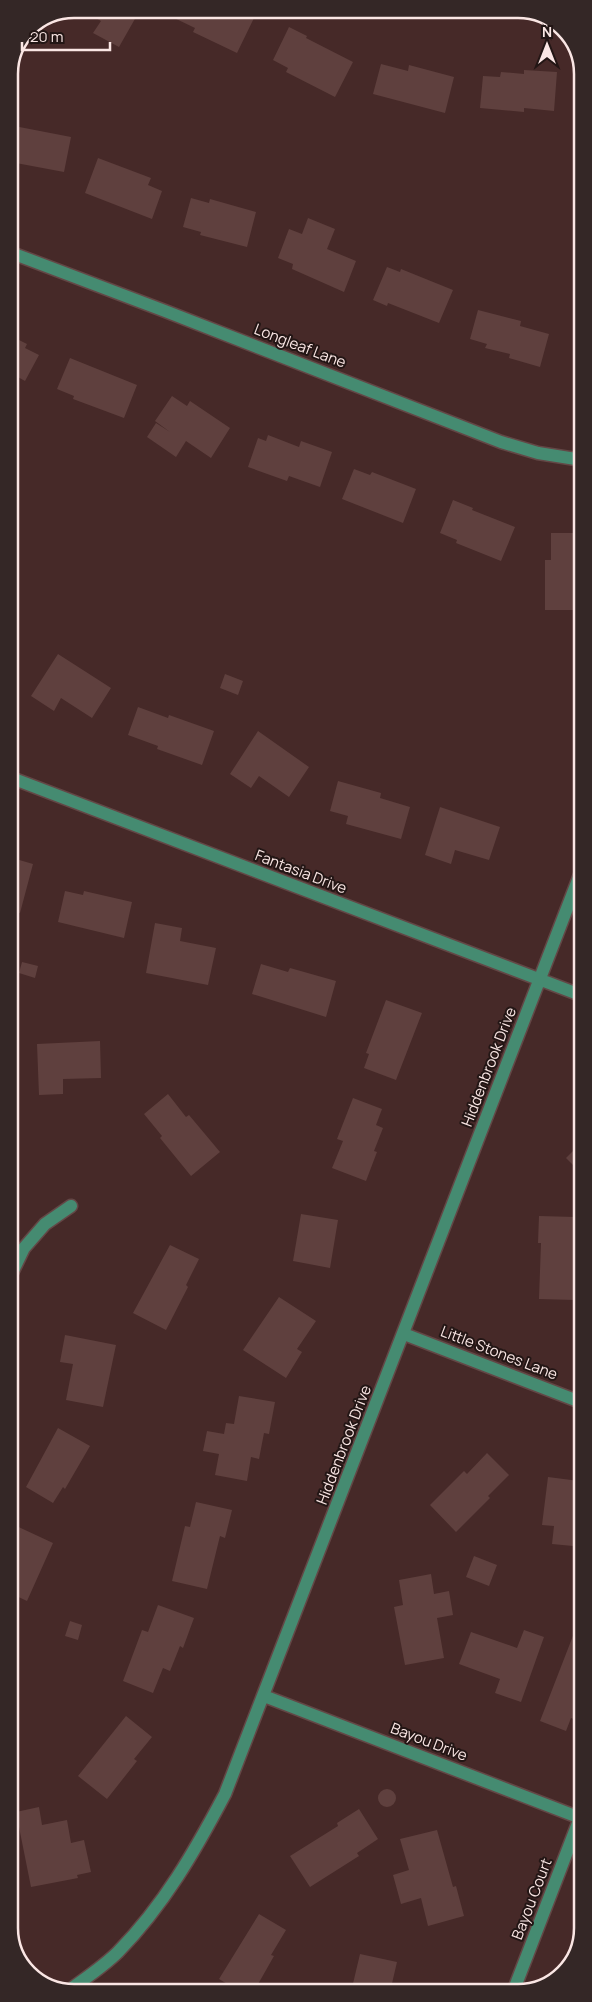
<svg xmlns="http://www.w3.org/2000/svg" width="592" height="2002" font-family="Manrope,sans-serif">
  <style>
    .building { fill: #5f403e }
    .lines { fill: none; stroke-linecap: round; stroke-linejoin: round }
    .minor-casing { stroke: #634746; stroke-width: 15 }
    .minor { stroke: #458b71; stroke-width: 12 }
    .labels { text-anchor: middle; stroke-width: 4; stroke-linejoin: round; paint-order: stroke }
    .street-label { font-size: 15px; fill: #fae6e4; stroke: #231615 }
    .rim { fill: none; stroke: #fae6e4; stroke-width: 2.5 }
  </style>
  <rect width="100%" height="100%" fill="#462928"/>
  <!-- building -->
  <path class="building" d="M80 9H138L140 10 119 47 93 33 101 21Z
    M171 9H235L254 18 237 53 193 32 195 28 168 15Z
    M289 27 307 36 306 38 353 62 335 97 286 72 288 68 273 60Z
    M381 64 408 71 409 65 454 77 445 113 373 94Z
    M524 70 557 72 554 111 524 108V112L480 108 483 76 500 77 501 72 524 74Z
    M9 125 71 137 64 172 16 163 17 158 9 156Z
    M98 158 151 178 148 185 162 191 152 219 85 193Z
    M191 198 209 203 210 199 256 212 247 247 200 235 201 232 183 227Z
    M308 218 335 229 327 249 356 261 344 292 292 269 293 264 278 258 289 229 302 234Z
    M387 267 400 272 401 269 453 290 439 323 388 303 387 306 373 300Z
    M478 310 521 321 520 326 549 334 540 367 509 358 510 354 485 348 487 344 470 339Z
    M9 335 27 344 25 348 39 355 25 381 9 372Z
    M582 355V373L576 371Z
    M70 358 137 385 124 418 73 399 74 396 57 389Z
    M172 396 187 406 190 401 230 428 211 458 186 441 176 457 147 437 156 423 170 432 155 421Z
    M268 435 299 447 301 441 332 452 320 487 289 476 287 481 248 467 258 438 266 441Z
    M354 469 370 475 372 472 416 489 403 523 342 499Z
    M453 500 473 508 472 510 515 527 501 561 456 543 457 540 440 533Z
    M551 533H582V610H545V560H551Z
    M9 642 14 643 10 661H9Z
    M58 654 111 688 92 718 61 698 54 711 31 696Z
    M225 674 243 681 238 695 220 688Z
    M138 707 168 718 169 715 214 731 202 765 157 749 158 746 128 735Z
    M258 731 309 767 289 797 259 776 251 788 230 774Z
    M338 781 381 793 380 798 410 807 401 839 346 824 348 816 330 811Z
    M440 807 500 827 489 860 455 850 451 864 425 855Z
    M9 857 33 864 20 913 9 910Z
    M65 891 83 895 84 891 132 902 124 938 58 922Z
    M155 923 182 928 180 941 216 948 208 985 146 973Z
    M22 962 38 966 35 978 19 973Z
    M261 964 288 972 290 968 336 981 326 1017 252 994Z
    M386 1000 422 1013 396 1080 364 1068 369 1054 366 1053Z
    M100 1041 101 1078 63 1079V1094L39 1095 37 1044Z
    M168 1094 186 1117 189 1115 220 1152 191 1176 160 1138 162 1136 144 1114Z
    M353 1098 382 1109 376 1125 383 1128 374 1151 377 1152 366 1181 332 1168 343 1141 337 1139Z
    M583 1141V1175L566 1158Z
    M301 1214 338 1220 330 1268 293 1261Z
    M539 1216 575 1217 574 1243H577L575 1300 539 1299 541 1243H538Z
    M170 1245 199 1259 186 1285 188 1287 166 1330 133 1313Z
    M279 1297 316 1321 297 1349 302 1352 286 1378 243 1350Z
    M65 1335 116 1345 103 1407 66 1400 73 1364 60 1362Z
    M239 1396 275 1402 269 1434 264 1433 259 1459 251 1457 247 1481 215 1475 219 1454 203 1451 207 1431 224 1434 226 1423 234 1424Z
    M58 1428 90 1446 65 1489 63 1487 53 1503 26 1487Z
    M487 1453 509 1475 488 1496 490 1498 456 1532 430 1505 464 1471 467 1474Z
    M548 1477 579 1481 578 1494 583 1495V1532L575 1531 573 1546 552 1544 554 1526 542 1525Z
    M196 1502 232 1510 225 1538 220 1536 207 1589 172 1581 185 1526 190 1527Z
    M10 1523 53 1543 27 1601 10 1593Z
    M474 1556 497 1565 489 1586 466 1577Z
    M431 1574 434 1594 449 1591 453 1615 437 1618 444 1658 405 1665 394 1607 403 1605 399 1580Z
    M158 1605 194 1618 183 1648 180 1646 170 1671 163 1668 153 1693 123 1681 142 1630 148 1632Z
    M70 1621 82 1625 78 1640 65 1636Z
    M576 1628 583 1631V1723L571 1718 566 1731 540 1721Z
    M524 1630 544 1637 521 1702 495 1693 500 1679 459 1664 471 1632 517 1648Z
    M126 1716 152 1737 134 1759 137 1761 107 1799 78 1776Z
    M378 1798a9 9 0 1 1 18 0a9 9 0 1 1-18 0Z
    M39 1807 42 1825 67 1820 71 1843 84 1840 91 1872 77 1875 78 1878 31 1887 16 1812Z
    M359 1809 378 1839 357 1853 359 1856 310 1887 290 1856 338 1826 337 1823Z
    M437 1830 453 1887 456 1886 464 1916 428 1926 421 1898 401 1904 393 1875 409 1870 400 1839Z
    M259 1914 286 1930 271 1955 274 1956 253 1993H242L219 1979Z
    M360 1954 397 1962 390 1992H351Z"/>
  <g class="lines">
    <defs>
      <path id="minor" d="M9 252 165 311 501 442 538 453 582 460
        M9 777 583 996
        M10 1277 24 1248 45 1224 71 1206
        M404 1334 583 1403
        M264 1696 583 1819
        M67 1992C84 1979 103 1967 118 1952 164 1905 195 1851 225 1794L583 867
        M513 1992 580 1818"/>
    </defs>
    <!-- minor casing -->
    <use href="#minor" class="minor-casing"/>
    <!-- minor -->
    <use href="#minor" class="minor"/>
  </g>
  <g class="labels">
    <!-- street labels -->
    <g class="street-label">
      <text transform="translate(300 346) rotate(21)" y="5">Longleaf Lane</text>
      <text transform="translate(301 872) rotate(21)" y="5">Fantasia Drive</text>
      <text transform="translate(489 1067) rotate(-69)" y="5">Hiddenbrook Drive</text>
      <text transform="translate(499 1353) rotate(21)" y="5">Little Stones Lane</text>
      <text transform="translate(344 1445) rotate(-69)" y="5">Hiddenbrook Drive</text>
      <text transform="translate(429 1742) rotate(21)" y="5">Bayou Drive</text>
      <text transform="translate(532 1899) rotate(-69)" y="5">Bayou Court</text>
    </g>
  </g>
  <!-- crop -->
  <path d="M0 0H592V2002H0ZM74 18H518A56 56 0 0 1 574 74V1928A56 56 0 0 1 518 1984H74A56 56 0 0 1 18 1928V74A56 56 0 0 1 74 18Z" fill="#342726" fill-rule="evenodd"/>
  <path class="rim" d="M74 18H518A56 56 0 0 1 574 74V1928A56 56 0 0 1 518 1984H74A56 56 0 0 1 18 1928V74A56 56 0 0 1 74 18Z"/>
  <!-- north arrow -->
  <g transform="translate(547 45)" stroke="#231615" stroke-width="4" paint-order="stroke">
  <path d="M0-4L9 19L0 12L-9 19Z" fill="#fae6e4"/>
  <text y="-8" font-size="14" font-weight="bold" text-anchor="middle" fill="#fae6e4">N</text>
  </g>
  <!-- scale -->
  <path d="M22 42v8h88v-8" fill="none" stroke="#fae6e4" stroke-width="2.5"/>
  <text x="30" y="42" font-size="15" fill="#fae6e4" stroke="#231615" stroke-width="4" paint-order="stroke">20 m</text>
</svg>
